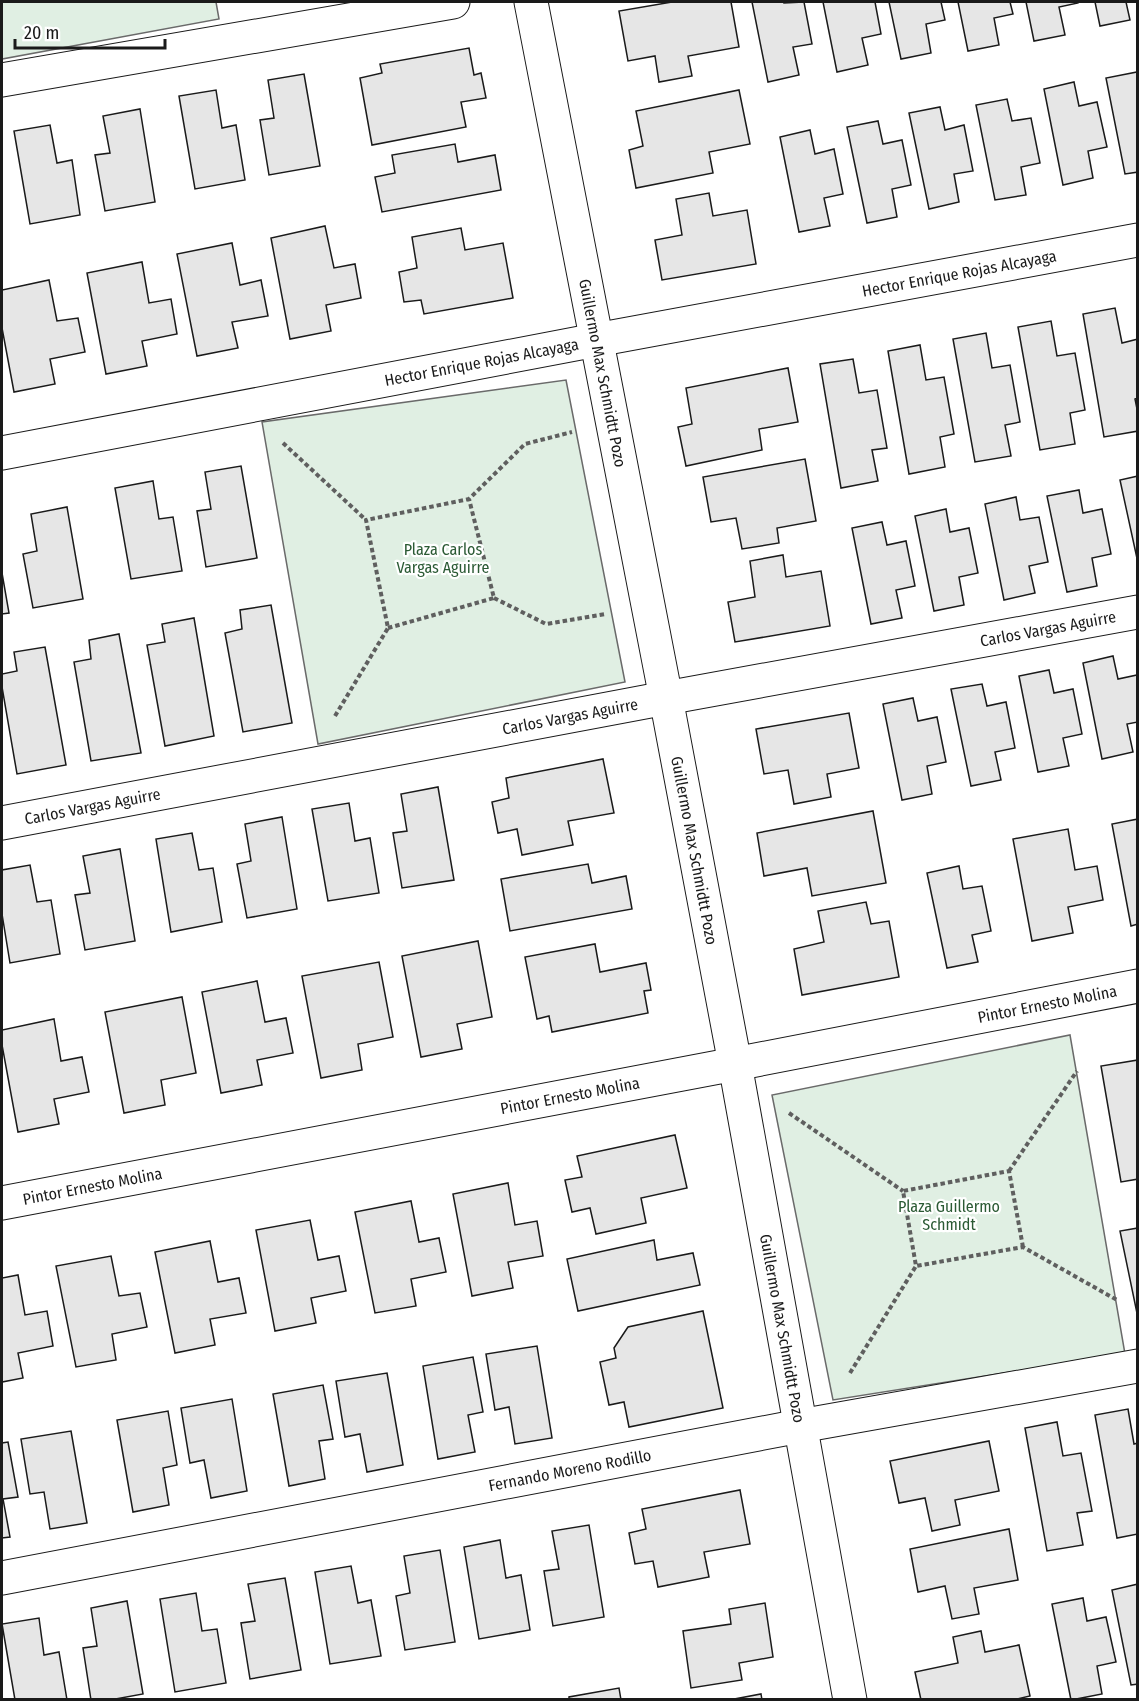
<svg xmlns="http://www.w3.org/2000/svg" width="1139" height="1701" font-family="'Fira Sans Condensed',sans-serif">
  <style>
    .green { fill: #e0efe3; stroke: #6a6a6a; stroke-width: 1.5 }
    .building { fill: #e6e6e6; stroke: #1a1a1a; stroke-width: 1.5 }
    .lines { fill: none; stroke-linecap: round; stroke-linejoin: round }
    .street-casing { stroke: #1a1a1a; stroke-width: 35 }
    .path { stroke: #5f5f5f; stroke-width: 4; stroke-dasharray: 4.5 3; stroke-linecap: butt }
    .street { stroke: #fff; stroke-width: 33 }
    .labels { text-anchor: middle; stroke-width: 4.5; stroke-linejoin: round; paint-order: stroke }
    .street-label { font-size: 16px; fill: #1a1a1a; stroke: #fff }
    .park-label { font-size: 16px; fill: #2b5a34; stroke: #fff }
  </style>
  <rect width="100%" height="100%" fill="#fff"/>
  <!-- green -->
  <path class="green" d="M2 2H216L219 19 2 59Z
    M566 380 625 682 318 744 262 422Z
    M1070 1035 1125 1354 833 1400 772 1095Z"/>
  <!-- building -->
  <path class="building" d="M672 2H731L739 47 688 56 692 76 659 82 655 56 628 61 619 11Z
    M752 2H784V3L804 2 812 44 793 47 799 75 768 82Z
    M823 2H875L881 34 862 38 868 65 837 72Z
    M889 2H941L945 20 926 24 931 53 901 59Z
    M958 2H1010L1013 14 994 18 999 45 968 51Z
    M1026 2H1078V3L1059 7 1065 35 1034 41Z
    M1095 2H1126L1130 20 1100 26Z
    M469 48 474 75 481 73 486 98 461 102 466 127 372 145 360 78 382 73 380 64Z
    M1137 72 1138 172 1125 174 1106 78Z
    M304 74 320 166 269 175 260 120 274 118 268 80Z
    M1074 82 1079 106 1097 102 1107 147 1088 151 1093 178 1063 185 1044 89Z
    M216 90 222 128 236 125 245 180 195 189 179 96Z
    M739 90 750 144 709 152 713 173 636 188 629 150 643 146 636 111Z
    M1007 99 1012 121 1031 118 1040 163 1021 167 1026 195 995 200 976 105Z
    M940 107 945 130 964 125 973 171 954 174 959 202 929 209 909 113Z
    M140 109 155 202 105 211 95 155 110 153 103 116Z
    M878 121 883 144 902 140 911 185 892 189 897 217 867 223 847 127Z
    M50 125 57 163 72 160 80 215 30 224 14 131Z
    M810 130 815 154 834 149 843 194 824 198 830 226 799 232 780 137Z
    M455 144 458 162 495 155 501 190 382 212 375 177 395 173 392 155Z
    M709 193 713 216 747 210 756 264 662 280 655 240 682 235 676 199Z
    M325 226 334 268 355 264 361 298 326 305 331 331 290 339 271 238Z
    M461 228 465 250 503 243 513 298 424 314 421 300 404 302 399 272 417 268 412 237Z
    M232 243 240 285 261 280 268 316 232 322 238 348 197 356 177 254Z
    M142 262 149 303 171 299 177 334 142 341 147 366 106 374 87 273Z
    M49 280 57 321 78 318 85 352 50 359 55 384 14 392 2 328V290Z
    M1115 308 1122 343 1138 339V398L1135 399 1138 414V431L1104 437 1083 314Z
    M1051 321 1057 356 1075 353 1085 410 1070 413 1075 444 1040 450 1018 327Z
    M986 333 992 368 1010 365 1020 422 1005 425 1011 456 975 462 953 339Z
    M920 345 926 380 944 377 954 434 940 437 945 467 909 474 888 351Z
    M853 359 859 393 877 390 887 448 872 450 878 481 841 488 820 364Z
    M788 368 798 422 759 429 762 450 686 466 678 427 692 424 686 388Z
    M805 459 816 521 777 528 779 543 742 549 736 518 711 522 703 477Z
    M241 466 257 558 206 567 197 511 211 509 205 472Z
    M1138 476V563L1120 480Z
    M153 481 159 519 173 517 182 571 131 579 115 488Z
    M1079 490 1083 513 1102 509 1111 554 1092 558 1097 586 1067 592 1047 496Z
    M1016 497 1020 520 1039 517 1048 562 1029 566 1035 593 1004 600 985 504Z
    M67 507 83 599 33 608 23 554 37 551 31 514Z
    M946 509 950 532 969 528 978 573 959 577 964 605 934 611 915 516Z
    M882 522 887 545 906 541 915 586 896 590 902 618 871 624 852 528Z
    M783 555 786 577 821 571 830 626 735 642 728 602 755 597 750 561Z
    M2 573 9 613 2 614Z
    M271 605 292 723 243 732 225 633 242 629 240 610Z
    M194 618 214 736 165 746 147 645 165 642 162 624Z
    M119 634 141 753 91 761 74 662 91 659 89 640Z
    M45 647 66 765 17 774 2 687V674L17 671 14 652Z
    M1113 656 1118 679 1137 675 1138 722 1127 724 1133 752 1102 759 1083 663Z
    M1049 670 1054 693 1073 689 1082 734 1063 738 1069 766 1038 772 1019 676Z
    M982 684 987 706 1006 702 1015 748 995 752 1001 780 971 786 951 689Z
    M913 698 918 721 937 717 946 762 927 766 932 794 902 800 883 704Z
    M849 713 859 768 827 774 831 797 794 804 788 770 764 774 756 729Z
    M603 759 614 813 568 821 573 845 522 855 517 829 498 833 492 802 509 798 506 778Z
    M438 787 454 880 402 888 393 833 407 831 401 794Z
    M349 803 355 841 370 838 379 893 328 901 312 809Z
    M873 811 886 883 812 896 807 868 764 876 757 833Z
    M282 817 297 909 247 918 237 864 251 861 245 824Z
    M1138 819V924L1131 926 1112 824Z
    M1068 829 1075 870 1097 866 1103 900 1068 907 1073 933 1032 941 1013 839Z
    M192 833 199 870 213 868 222 922 171 932 156 839Z
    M120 849 135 941 85 950 75 895 90 893 83 856Z
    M588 864 592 883 626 876 632 909 510 931 501 879Z
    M30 865 37 902 51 900 60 954 10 963 2 914V870Z
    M959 866 963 889 982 886 991 931 972 935 978 962 947 968 927 873Z
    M866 902 871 924 889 921 899 977 802 995 794 949 824 942 818 911Z
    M478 941 492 1017 457 1024 462 1049 421 1057 402 956Z
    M595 944 600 972 646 963 651 990 644 991 648 1013 552 1032 549 1016 537 1019 525 957Z
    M379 962 393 1037 358 1044 362 1070 321 1078 302 976Z
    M257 981 265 1022 286 1018 293 1053 257 1060 262 1085 221 1093 202 992Z
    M182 997 196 1073 161 1080 165 1105 124 1113 105 1012Z
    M54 1019 61 1061 82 1057 89 1092 54 1099 59 1124 18 1132 2 1045V1030Z
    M1138 1060V1179L1121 1182 1101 1066Z
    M675 1135 687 1188 641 1198 646 1223 596 1234 590 1208 572 1212 565 1180 582 1177 577 1156Z
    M508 1183 515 1225 537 1221 543 1256 508 1262 513 1288 472 1296 453 1194Z
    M411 1201 419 1242 439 1238 446 1272 411 1279 416 1306 375 1313 355 1212Z
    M310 1220 318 1260 339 1256 346 1291 311 1298 316 1323 275 1331 256 1230Z
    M1138 1228V1318L1120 1231Z
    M654 1240 657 1260 693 1253 700 1285 578 1311 567 1259Z
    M210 1241 218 1282 239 1278 246 1313 210 1319 215 1345 175 1353 155 1252Z
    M111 1256 119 1296 140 1293 147 1327 112 1334 116 1360 76 1367 56 1266Z
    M18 1275 25 1315 47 1311 53 1346 18 1353 23 1378 2 1382V1278Z
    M703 1311 723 1408 629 1427 624 1402 609 1405 600 1362 616 1358 614 1348 628 1327Z
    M537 1346 552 1438 515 1444 509 1407 495 1410 486 1354Z
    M473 1357 483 1412 468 1415 475 1452 438 1459 423 1366Z
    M387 1373 403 1465 367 1472 360 1434 345 1437 336 1381Z
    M323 1385 333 1439 319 1441 325 1479 289 1486 273 1394Z
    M232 1399 247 1491 211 1498 204 1460 190 1463 181 1408Z
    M1128 1409 1134 1444 1138 1443V1534L1117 1538 1095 1415Z
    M168 1411 177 1465 163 1468 169 1505 133 1512 117 1420Z
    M1057 1422 1063 1456 1081 1453 1092 1511 1077 1513 1083 1545 1047 1551 1025 1428Z
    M71 1431 87 1523 50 1529 44 1492 30 1494 21 1439Z
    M989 1441 999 1491 955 1500 960 1525 932 1531 925 1498 899 1503 890 1461Z
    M8 1442 18 1497 3 1499 10 1537 2 1538V1443Z
    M740 1490 750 1544 704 1552 709 1577 658 1587 653 1561 635 1564 629 1533 646 1529 642 1509Z
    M589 1525 604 1617 553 1626 544 1571 559 1569 552 1531Z
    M1009 1529 1018 1580 974 1588 979 1614 952 1619 945 1586 918 1592 910 1549Z
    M500 1540 506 1578 521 1575 530 1630 479 1639 464 1547Z
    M440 1550 455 1642 405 1650 396 1596 410 1593 404 1556Z
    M351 1566 358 1603 371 1600 381 1656 330 1664 315 1572Z
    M285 1578 301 1670 250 1679 241 1623 255 1621 248 1584Z
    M1138 1584V1684L1131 1685 1112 1590Z
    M196 1593 202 1631 217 1629 226 1683 175 1692 160 1599Z
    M1083 1598 1087 1621 1106 1617 1116 1662 1097 1666 1102 1694 1071 1700 1052 1604Z
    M127 1601 143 1694 110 1700H91L83 1648 97 1646 91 1608Z
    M765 1603 773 1657 739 1663 742 1680 691 1688 683 1631 731 1624 729 1609Z
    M39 1618 44 1655 59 1652 67 1700H15L2 1624Z
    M981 1631 985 1652 1019 1645 1030 1696 1013 1700H921L915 1672 958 1663 953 1637Z
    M619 1688 621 1700H569V1697Z
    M761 1694 762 1700H729Z"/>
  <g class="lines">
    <defs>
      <g id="street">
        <path id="s1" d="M531 2 666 698 735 1064 850 1700"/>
        <path d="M2 80 453 2"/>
        <path id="s2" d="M2 453 596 340 1138 240"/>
        <path id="s3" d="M2 823 666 698 1138 612"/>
        <path id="s4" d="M2 1203 735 1064 1138 986"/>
        <path id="s5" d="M2 1578 800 1426 1138 1366"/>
      </g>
    </defs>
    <!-- street casing -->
    <use href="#street" class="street-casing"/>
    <!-- path -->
    <path class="path" d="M283 443 366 520
      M494 598 546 624 605 614
      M388 628 494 598 469 499
      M335 716 388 628 366 520 469 499 525 444 572 432
      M789 1113 903 1191
      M1009 1171 1077 1071
      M1023 1247 1009 1171 903 1191 916 1266 1023 1247 1117 1300
      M850 1373 916 1266"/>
    <!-- street -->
    <use href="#street" class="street"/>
  </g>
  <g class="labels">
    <!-- street labels -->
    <g class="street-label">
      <text dy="6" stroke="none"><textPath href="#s2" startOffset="974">Hector Enrique Rojas Alcayaga</textPath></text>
      <text dy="6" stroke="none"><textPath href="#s2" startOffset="488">Hector Enrique Rojas Alcayaga</textPath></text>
      <text dy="6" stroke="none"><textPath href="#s1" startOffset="378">Guillermo Max Schmidtt Pozo</textPath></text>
      <text dy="6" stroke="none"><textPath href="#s3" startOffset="1064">Carlos Vargas Aguirre</textPath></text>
      <text dy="6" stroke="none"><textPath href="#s3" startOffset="578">Carlos Vargas Aguirre</textPath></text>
      <text dy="6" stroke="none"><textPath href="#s3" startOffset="92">Carlos Vargas Aguirre</textPath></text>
      <text dy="6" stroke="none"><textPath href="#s1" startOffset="864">Guillermo Max Schmidtt Pozo</textPath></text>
      <text dy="6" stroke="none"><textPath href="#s4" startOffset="1064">Pintor Ernesto Molina</textPath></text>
      <text dy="6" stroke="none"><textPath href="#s4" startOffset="578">Pintor Ernesto Molina</textPath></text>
      <text dy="6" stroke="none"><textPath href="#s4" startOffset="92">Pintor Ernesto Molina</textPath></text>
      <text dy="6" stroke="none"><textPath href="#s1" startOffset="1350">Guillermo Max Schmidtt Pozo</textPath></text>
      <text dy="6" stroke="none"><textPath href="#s5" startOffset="578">Fernando Moreno Rodillo</textPath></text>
    </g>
    <!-- park labels -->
    <g class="park-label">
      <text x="443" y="555">Plaza Carlos<tspan x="443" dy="18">Vargas Aguirre</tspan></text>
      <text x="949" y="1212">Plaza Guillermo<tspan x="949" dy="18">Schmidt</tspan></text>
    </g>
  </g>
  <!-- border -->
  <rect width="1139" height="1701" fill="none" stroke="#1a1a1a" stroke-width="6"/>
  <!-- scale -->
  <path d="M15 39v9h150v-9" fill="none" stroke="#1a1a1a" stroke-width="3"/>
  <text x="24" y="39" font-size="18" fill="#1a1a1a" stroke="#ffffff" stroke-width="4.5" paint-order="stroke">20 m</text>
</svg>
